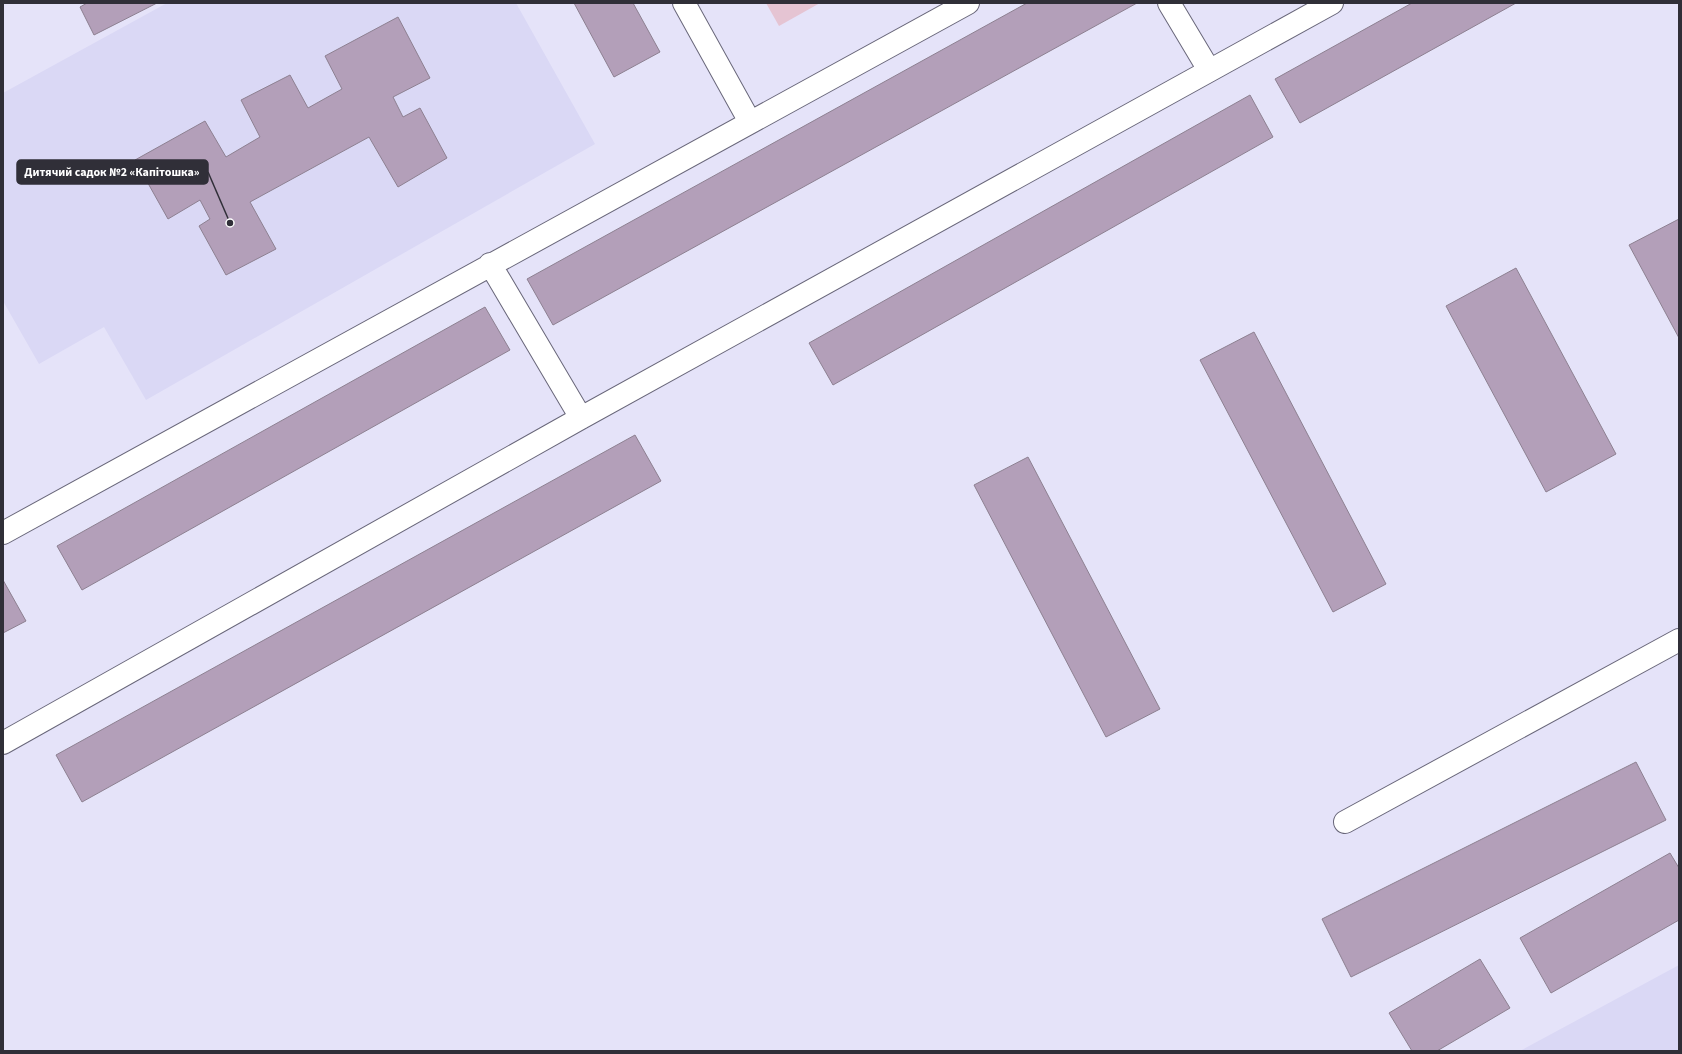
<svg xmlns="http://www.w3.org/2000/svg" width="1682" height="1054" font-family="'Source Sans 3',sans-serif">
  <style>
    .built { fill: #dad8f5 }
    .park { fill: #e5c4d3 }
    .building { fill: #b39fb9; stroke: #8d8091 }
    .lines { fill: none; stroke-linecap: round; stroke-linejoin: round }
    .minor-casing { stroke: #69677a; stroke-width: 24 }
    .minor { stroke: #fff; stroke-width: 22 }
    .leader { fill: none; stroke: #302f38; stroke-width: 1.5 }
    .callout-dot { fill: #302f38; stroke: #fff; stroke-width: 1.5 }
    .callout { fill: #302f38; stroke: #302f38; stroke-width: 1.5 }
    .callout-label { font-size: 12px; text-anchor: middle; font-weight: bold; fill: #fff }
  </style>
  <rect width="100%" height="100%" fill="#e5e3f9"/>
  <!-- built -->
  <path class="built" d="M167 3H516L595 144 146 400 104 327 39 364 3 301V93Z
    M1679 965V1051H1520Z"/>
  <!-- park -->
  <path class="park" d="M766 3H820L779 26Z"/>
  <!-- building -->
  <path class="building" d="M87 3H157L94 35 80 7Z
    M574 3H633L660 52 614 77Z
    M1027 3H1137L553 325 527 279Z
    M1412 3H1516L1300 123 1275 79Z
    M398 17 430 78 393 97 403 117 420 108 447 158 398 187 369 137 250 202 276 249 226 275 199 226 210 219 200 200 168 219 135 160 205 121 226 157 260 137 241 100 290 75 308 108 342 89 325 56Z
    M1250 95 1273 137 833 385 809 343Z
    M1679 219V338L1629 245Z
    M1516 268 1616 454 1546 492 1446 306Z
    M485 307 510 350 82 590 57 546Z
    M1254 332 1386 584 1333 612 1200 360Z
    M635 435 661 481 82 802 56 755Z
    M1028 457 1160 709 1106 737 974 485Z
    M3 580 26 621 3 633Z
    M1636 762 1666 820 1351 977 1322 919Z
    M1670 853 1679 868V920L1551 993 1520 938Z
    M1480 959 1510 1008 1437 1051H1412L1389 1013Z"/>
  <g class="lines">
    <defs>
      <path id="minor" d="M684 3 750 122
        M1169 3 1209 70
        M490 264 581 418
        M3 533 968 3
        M3 743 581 418 1332 3
        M1345 822 1679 640"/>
    </defs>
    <!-- minor casing -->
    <use href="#minor" class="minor-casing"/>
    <!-- minor -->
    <use href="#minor" class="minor"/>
  </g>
  <!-- callouts -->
  <path class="leader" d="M230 223L208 172"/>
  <circle class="callout-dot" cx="230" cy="223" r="4"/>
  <rect class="callout" x="17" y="160" width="191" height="24" rx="4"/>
  <g class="callout-label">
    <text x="112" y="176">Дитячий садок №2 «Капітошка»</text>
  </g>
  <!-- border -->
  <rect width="1682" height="1054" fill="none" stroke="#302f38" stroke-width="8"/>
</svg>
